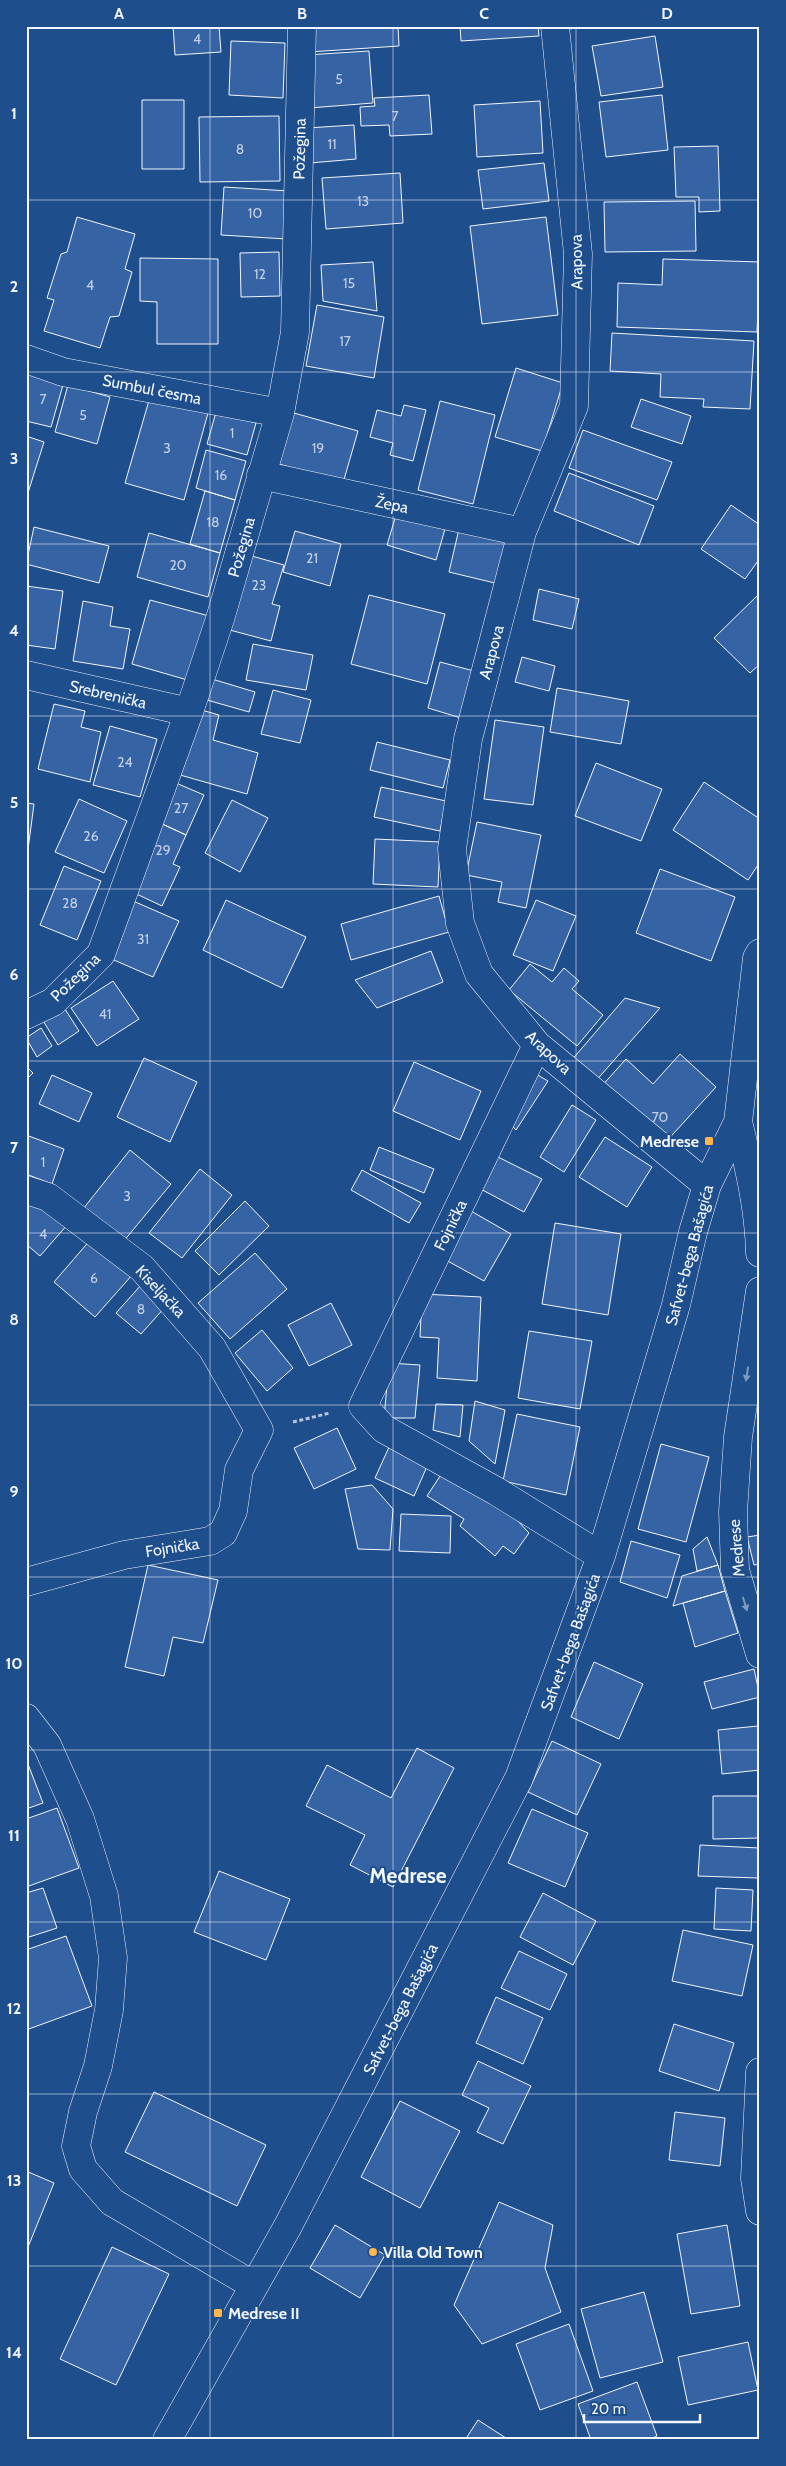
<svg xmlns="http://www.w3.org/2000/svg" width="786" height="2466" font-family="Cabin,sans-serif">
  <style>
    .building { fill: #3563a3; stroke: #f2f6ff }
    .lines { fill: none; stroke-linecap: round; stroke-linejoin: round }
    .minor-casing { stroke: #f2f6ff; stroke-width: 29 }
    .path { stroke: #b3c4dc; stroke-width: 3; stroke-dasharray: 4 2.5; stroke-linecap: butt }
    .minor { stroke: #1f4e8c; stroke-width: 28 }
    .oneway { fill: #7e9ac0 }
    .grid { fill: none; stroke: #f2f6ff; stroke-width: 1; stroke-opacity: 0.55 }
    .poi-dot { fill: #ffb74d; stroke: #1f4e8c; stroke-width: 2 }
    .labels { text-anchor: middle; stroke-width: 4; stroke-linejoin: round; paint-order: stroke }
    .number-label { font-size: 14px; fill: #c3d1e8 }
    .street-label { font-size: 16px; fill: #f2f6ff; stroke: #1f4e8c }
    .poi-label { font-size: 16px; font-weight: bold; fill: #f2f6ff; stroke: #1f4e8c; text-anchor: start }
    .district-label { font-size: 21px; font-weight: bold; fill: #f2f6ff; stroke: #1f4e8c }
    .neatline { fill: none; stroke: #f2f6ff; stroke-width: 2 }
    .grid-label { font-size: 16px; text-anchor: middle; font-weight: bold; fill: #f2f6ff }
  </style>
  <rect width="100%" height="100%" fill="#1f4e8c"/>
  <!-- building -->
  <path class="building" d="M173 26H219L221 52 175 55Z
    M307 26H398L399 46 309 52Z
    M460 26H538L539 36 461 41Z
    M568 26H593L569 29Z
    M655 36 663 87 601 96 592 46Z
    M231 41 285 43 283 98 229 95Z
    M369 51 373 103 309 108 306 55Z
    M429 95 432 134 390 136 389 125 361 126 360 107 375 106 374 98Z
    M662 95 668 150 606 157 599 102Z
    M142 100H184V169H142Z
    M540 101 543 153 477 157 474 105Z
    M279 116 280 181 200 182 199 117Z
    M354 125 356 159 310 163 307 128Z
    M718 146 720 211 699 212V197H676L674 147Z
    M544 163 549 201 483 209 478 170Z
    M400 173 403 223 326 229 322 178Z
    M224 187 289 191 286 239 221 235Z
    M695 201 696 251 605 252 604 202Z
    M77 217 135 234 125 269 132 272 119 316 110 317 100 348 44 331 54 300 47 298 61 254 67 252Z
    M546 217 558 315 482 324 470 226Z
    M279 252 280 296 241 297 240 253Z
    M140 258 218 259V344H157V302L140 301Z
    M663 259 760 262 757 332 617 327 618 283 662 285Z
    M373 262 377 311 323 301 321 265Z
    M317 305 384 317 374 378 306 366Z
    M612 333 754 341 750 409 703 407 704 399 660 397 661 374 610 371Z
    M26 368 65 378 51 427 26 421Z
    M516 368 563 383 542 451 495 437Z
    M68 385 110 397 97 444 55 432Z
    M150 397 208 413 184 500 125 483Z
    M641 399 691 416 682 444 631 427Z
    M440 401 495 415 473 504 418 490Z
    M404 405 426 410 413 461 390 455 393 443 370 437 377 410 401 416Z
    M216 412 256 423 247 455 207 444Z
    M294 413 358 431 343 483 279 464Z
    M583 430 672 462 657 500 569 468Z
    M26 436 44 442 26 499Z
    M206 450 246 461 235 500 196 488Z
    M569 473 654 506 639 545 554 511Z
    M205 491 235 500 220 553 190 544Z
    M731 505 760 525V558L745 579 701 549Z
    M396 515 445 529 436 560 387 545Z
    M34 527 109 546 99 583 26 564Z
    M459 529 510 541 499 584 449 572Z
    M295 531 341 544 330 586 283 572Z
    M149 533 220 553 208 597 137 577Z
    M248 555 284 565 272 604 280 606 271 641 226 629Z
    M26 586 63 591 55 649 26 645Z
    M539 589 579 599 572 629 533 620Z
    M760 593V664L750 673 714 638Z
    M369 595 445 614 427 684 351 664Z
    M150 600 209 616 191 681 132 664Z
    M83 601 113 607 110 626 130 629 123 669 73 661Z
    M253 644 313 655 306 690 246 680Z
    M522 657 555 666 549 691 515 682Z
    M440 662 474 671 461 718 428 708Z
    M212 679 255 692 249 712 207 700Z
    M557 688 629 701 621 744 550 732Z
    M273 690 311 700 300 743 261 734Z
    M54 704 85 711 81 727 101 732 90 782 38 769Z
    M198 709 219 715 213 740 258 753 247 794 180 775Z
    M495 720 544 727 533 805 484 799Z
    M110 726 157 739 140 797 93 785Z
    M377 742 450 760 443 788 370 770Z
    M596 763 662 789 641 841 575 816Z
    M704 782 760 819V862L748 880 673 830Z
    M176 783 204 795 186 835 158 822Z
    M381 787 446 801 440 831 374 817Z
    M79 799 127 821 104 873 55 852Z
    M232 800 268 818 240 872 205 853Z
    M26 803 34 804 27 857H26Z
    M158 822 186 835 173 864 180 867 162 906 128 890Z
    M477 822 541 835 526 908 498 902 502 882 466 875Z
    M375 839 440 842 438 887 373 884Z
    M64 866 101 881 77 940 40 925Z
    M660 869 735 897 711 961 636 933Z
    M439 896 449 932 351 960 341 924Z
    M226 900 306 937 282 988 203 950Z
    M536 900 576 916 553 971 513 955Z
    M133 901 179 921 153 977 107 957Z
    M431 951 443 982 377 1008 355 980Z
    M530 964 552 982 564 968 579 981 572 989 603 1015 577 1046 509 990Z
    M113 981 139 1019 97 1046 71 1008Z
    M625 998 660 1008 594 1083 570 1062Z
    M63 1006 79 1031 58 1045 42 1019Z
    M41 1028 52 1046 37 1057 26 1038Z
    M680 1054 716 1087 663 1145 600 1088 626 1059 653 1084Z
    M144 1058 197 1082 170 1142 117 1117Z
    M414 1062 481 1091 460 1140 393 1111Z
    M26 1066 33 1073 26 1080Z
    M534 1073 548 1081 516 1130 505 1118Z
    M52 1075 92 1093 79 1122 39 1104Z
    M572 1105 596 1120 564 1172 540 1157Z
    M26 1135 64 1149 52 1184 26 1174Z
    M605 1137 652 1167 627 1207 579 1177Z
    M379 1147 434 1169 424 1193 370 1170Z
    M130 1150 171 1184 123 1242 83 1209Z
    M490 1153 542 1179 524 1212 473 1185Z
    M200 1169 232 1195 182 1258 149 1233Z
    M362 1170 421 1203 409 1223 351 1190Z
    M29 1197 68 1224 40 1256 26 1244V1205Z
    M245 1201 269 1226 219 1275 195 1251Z
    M471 1211 511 1234 484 1281 444 1259Z
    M555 1223 621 1234 608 1315 542 1304Z
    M92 1238 133 1274 95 1317 54 1282Z
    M255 1253 287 1289 230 1339 198 1303Z
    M142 1284 166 1306 141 1334 116 1313Z
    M422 1294 481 1297 477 1381 437 1378 439 1338 420 1337Z
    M331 1303 352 1345 309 1366 288 1325Z
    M262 1330 293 1368 267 1391 235 1353Z
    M529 1331 592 1341 580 1409 518 1398Z
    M389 1363 420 1365 415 1418H384Z
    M475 1401 505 1410 495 1464 469 1441Z
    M436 1404 463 1405 460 1437 433 1430Z
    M517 1414 580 1427 566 1495 503 1481Z
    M337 1428 356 1469 314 1489 294 1448Z
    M661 1444 709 1457 686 1542 638 1529Z
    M390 1445 429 1462 414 1496 375 1478Z
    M444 1470 494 1495 529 1533 514 1554 503 1546 495 1556 460 1526 464 1519 427 1496Z
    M372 1485 393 1509 390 1550 358 1549 345 1489Z
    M401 1514 451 1516 450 1553 399 1551Z
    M760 1535V1564L754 1565 747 1537Z
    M707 1537 718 1565 697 1571 693 1549Z
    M631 1541 680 1555 667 1598 620 1582Z
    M148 1565 218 1580 203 1643 173 1637 164 1676 125 1667Z
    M718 1565 725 1591 673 1606 682 1576Z
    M725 1591 738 1633 695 1647 683 1603Z
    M594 1662 643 1684 619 1739 571 1717Z
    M754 1669 760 1697 712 1709 704 1682Z
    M758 1726 760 1770 722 1774 718 1730Z
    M552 1741 601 1764 577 1815 528 1792Z
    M417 1748 454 1768 393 1887 350 1865 365 1835 306 1806 327 1765 391 1798Z
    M26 1759 43 1803 26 1809Z
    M713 1796H760V1838L713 1839Z
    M57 1808 79 1868 26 1887V1819Z
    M532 1809 588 1833 565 1887 508 1863Z
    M700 1845 759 1848 758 1878 698 1876Z
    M219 1871 290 1899 266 1960 194 1932Z
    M43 1888 57 1928 26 1938V1893Z
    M716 1888 753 1890 751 1931 714 1929Z
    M543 1893 596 1921 573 1965 520 1937Z
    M683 1930 753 1945 742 1996 672 1981Z
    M66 1936 92 2006 26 2030V1950Z
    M519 1951 567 1974 550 2010 501 1988Z
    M496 1997 543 2018 523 2064 476 2043Z
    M674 2024 734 2043 719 2091 659 2071Z
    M478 2061 531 2086 503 2144 477 2132 489 2108 462 2095Z
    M154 2092 266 2145 237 2206 125 2152Z
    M400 2101 460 2131 420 2208 361 2177Z
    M675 2112 725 2118 720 2166 669 2160Z
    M26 2171 54 2183 26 2252Z
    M499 2202 553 2225 545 2268 561 2312 482 2344 454 2305Z
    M335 2225 385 2255 360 2298 310 2268Z
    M727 2225 740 2306 691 2314 677 2234Z
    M112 2247 169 2274 116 2385 60 2359Z
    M644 2292 663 2362 600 2378 581 2309Z
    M569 2324 593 2391 540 2410 516 2344Z
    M748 2342 758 2390 688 2405 678 2357Z
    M637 2382 657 2436 648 2440H591L578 2404Z
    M478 2420 509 2440H465Z"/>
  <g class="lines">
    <defs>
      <path id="minor" d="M555 26 578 254 574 406 522 532 468 739 452 849 460 923 479 974 537 1045 707 1185
        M26 359 63 372 280 413
        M261 475 522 532
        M26 675 189 712
        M26 1015 53 1002 101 954 189 712 220 619 280 413 295 332 302 26
        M537 1045 363 1406 384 1429 496 1491 601 1556
        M738 1122C749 1166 759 1209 760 1253
        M26 1190 48 1197 142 1268 212 1348 259 1430 239 1470 233 1511 223 1533 210 1541 124 1555 26 1582
        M760 1291 738 1437 733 1512 735 1570 760 1654
        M26 1718 47 1745 80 1819 104 1896 113 1958 109 2010 98 2066 83 2112 76 2146 83 2169 112 2202 253 2285
        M760 2072 755 2178 760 2211
        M167 2440 288 2226 519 1778 601 1556 676 1305 693 1232 707 1185 738 1122 757 958 760 953"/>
    </defs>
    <!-- minor casing -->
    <use href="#minor" class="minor-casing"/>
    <!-- path -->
    <path class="path" d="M293 1422 330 1413"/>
    <!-- minor -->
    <use href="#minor" class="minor"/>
  </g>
  <!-- one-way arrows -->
  <defs><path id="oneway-solid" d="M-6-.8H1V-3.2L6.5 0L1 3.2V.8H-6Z" transform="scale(1.25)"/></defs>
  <g class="oneway">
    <use href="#oneway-solid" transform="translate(747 1374) rotate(99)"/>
    <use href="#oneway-solid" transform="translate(745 1604) rotate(73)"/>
  </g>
  <!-- grid -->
  <path class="grid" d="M210 26V2440M393 26V2440M576 26V2440M26 200H760M26 372H760M26 544H760M26 716H760M26 889H760M26 1061H760M26 1233H760M26 1405H760M26 1577H760M26 1750H760M26 1922H760M26 2094H760M26 2266H760"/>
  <!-- markers -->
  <g class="poi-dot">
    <rect x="704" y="1136" width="10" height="10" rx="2.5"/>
    <circle cx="373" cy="2252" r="5"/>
    <rect x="213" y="2308" width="10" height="10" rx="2.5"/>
  </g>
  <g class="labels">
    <!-- number labels -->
    <g class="number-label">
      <text x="197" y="44">4</text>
      <text x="339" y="84">5</text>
      <text x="395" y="121">7</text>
      <text x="332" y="149">11</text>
      <text x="240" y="154">8</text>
      <text x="363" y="206">13</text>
      <text x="255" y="218">10</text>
      <text x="260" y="279">12</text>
      <text x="349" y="288">15</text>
      <text x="90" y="290">4</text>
      <text x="345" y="346">17</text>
      <text x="43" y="404">7</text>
      <text x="83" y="420">5</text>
      <text x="232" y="438">1</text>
      <text x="167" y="453">3</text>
      <text x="318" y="453">19</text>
      <text x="221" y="480">16</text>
      <text x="213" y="527">18</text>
      <text x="312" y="563">21</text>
      <text x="178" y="570">20</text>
      <text x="259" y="590">23</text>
      <text x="125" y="767">24</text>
      <text x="181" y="813">27</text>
      <text x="91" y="841">26</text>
      <text x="163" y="855">29</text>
      <text x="70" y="908">28</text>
      <text x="143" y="944">31</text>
      <text x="105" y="1019">41</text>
      <text x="660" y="1122">70</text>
      <text x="43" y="1167">1</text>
      <text x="127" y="1201">3</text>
      <text x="43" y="1239">4</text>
      <text x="94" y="1283">6</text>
      <text x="141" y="1314">8</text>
    </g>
    <!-- street labels -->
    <g class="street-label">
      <text transform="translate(299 149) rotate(-89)" y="6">Požegina</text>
      <text transform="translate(576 262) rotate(-91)" y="6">Arapova</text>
      <text transform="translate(152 389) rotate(11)" y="6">Sumbul česma</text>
      <text transform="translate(392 504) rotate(12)" y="6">Žepa</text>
      <text transform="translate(241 547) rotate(-74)" y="6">Požegina</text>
      <text transform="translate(491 652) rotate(-75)" y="6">Arapova</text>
      <text transform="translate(108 694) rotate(13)" y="6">Srebrenička</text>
      <text transform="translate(75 977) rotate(-44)" y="6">Požegina</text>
      <text transform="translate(549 1052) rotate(43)" y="6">Arapova</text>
      <text transform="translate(450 1225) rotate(-64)" y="6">Fojnička</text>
      <text transform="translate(689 1255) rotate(-75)" y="6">Safvet-bega Bašagića</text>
      <text transform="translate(161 1291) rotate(47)" y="6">Kiseljačka</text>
      <text transform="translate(172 1547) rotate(-9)" y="6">Fojnička</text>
      <text transform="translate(736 1548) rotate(-95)" y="6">Medrese</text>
      <text transform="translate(570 1642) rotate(-70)" y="6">Safvet-bega Bašagića</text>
      <text transform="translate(400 2009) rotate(-63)" y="6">Safvet-bega Bašagića</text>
    </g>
    <!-- poi labels -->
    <g class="poi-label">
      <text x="699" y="1147" text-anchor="end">Medrese</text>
      <text x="383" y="2258">Villa Old Town</text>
      <text x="228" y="2319">Medrese II</text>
    </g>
    <!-- district labels -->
    <g class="district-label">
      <text x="408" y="1883">Medrese</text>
    </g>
  </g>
  <!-- border -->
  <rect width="786" height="2466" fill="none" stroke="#1f4e8c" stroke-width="55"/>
  <!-- scale -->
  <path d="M584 2414v8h116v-8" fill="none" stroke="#f2f6ff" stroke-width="2.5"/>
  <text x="591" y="2414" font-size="15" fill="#f2f6ff" stroke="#1f4e8c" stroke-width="4" paint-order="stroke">20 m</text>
  <rect x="28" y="28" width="730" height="2410" class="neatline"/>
  <g class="grid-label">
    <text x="119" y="19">A</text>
    <text x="302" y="19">B</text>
    <text x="484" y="19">C</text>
    <text x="667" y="19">D</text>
    <text x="14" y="119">1</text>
    <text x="14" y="292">2</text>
    <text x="14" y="464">3</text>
    <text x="14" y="636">4</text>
    <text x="14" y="808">5</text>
    <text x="14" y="980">6</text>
    <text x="14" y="1153">7</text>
    <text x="14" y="1325">8</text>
    <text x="14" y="1497">9</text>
    <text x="14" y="1669">10</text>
    <text x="14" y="1841">11</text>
    <text x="14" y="2014">12</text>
    <text x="14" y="2186">13</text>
    <text x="14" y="2358">14</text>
  </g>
</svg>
